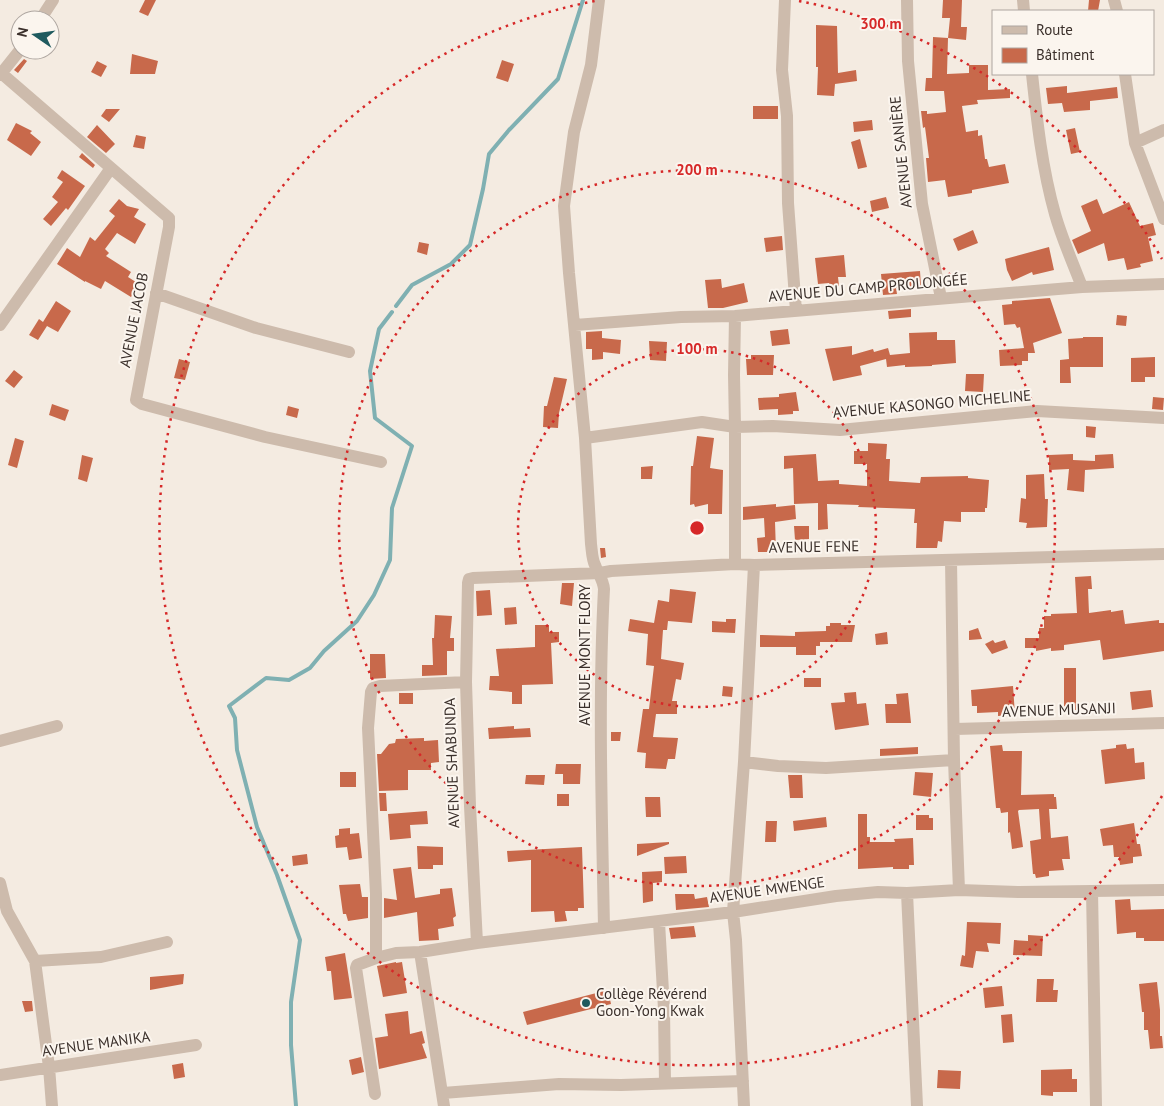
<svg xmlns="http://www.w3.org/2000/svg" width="1164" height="1106" font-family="'PT Sans',sans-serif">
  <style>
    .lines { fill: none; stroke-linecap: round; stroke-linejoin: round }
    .stream { stroke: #7fb0b2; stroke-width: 4 }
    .building { fill: #c8694b }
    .minor { stroke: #cdbbac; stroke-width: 12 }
    .ring { fill: none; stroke: #d62828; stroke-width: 2.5; stroke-dasharray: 2.5 5 }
    .poi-dot { fill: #1f5a5e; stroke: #fbf5ee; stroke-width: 2 }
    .labels { text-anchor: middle; stroke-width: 4; stroke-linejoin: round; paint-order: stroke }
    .street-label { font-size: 15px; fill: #3b302b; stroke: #fbf5ee }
    .poi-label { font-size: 15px; fill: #3b302b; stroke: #fbf5ee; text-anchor: start }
    .centre { fill: #d62828; stroke: #fbf5ee; stroke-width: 2.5 }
    .ring-label { font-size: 15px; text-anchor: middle; font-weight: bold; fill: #d62828; stroke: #fbf5ee; stroke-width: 4; stroke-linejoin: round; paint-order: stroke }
  </style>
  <rect width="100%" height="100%" fill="#f4ebe1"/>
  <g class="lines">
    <!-- stream -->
    <path class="stream" d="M396 306 412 285 451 264 470 245 483 189 489 154 509 130 558 79 583 0
      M296 1106 291 1045V1002L300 940 277 875 257 827 237 750 235 718 229 706 266 678 289 680 310 668 324 651 357 621 374 595 390 560 392 508 412 446 375 418 370 371 379 329 392 312"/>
  </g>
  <!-- building -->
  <path class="building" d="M145 0H156L148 16 139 12Z
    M943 0H962L961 27H967L966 40 948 38 950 18H942Z
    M1089 0H1100L1098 11H1088Z
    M816 25 837 26 838 73 856 70 857 81 835 84 834 96 817 95 818 67H816Z
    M933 37 948 38 947 74 969 73V65H988V90L1010 89V98L977 100 978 104 962 106 966 132 978 130V136L982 135 985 159H987L989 167 1005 164 1009 183 972 190V193L948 197 945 180 928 182 926 158H929L925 127 923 128 921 111H927V114L946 112 944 91H925L926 78H932Z
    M132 54 158 61 155 74H130Z
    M24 59 27 61 18 73 14 70Z
    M502 60 514 64 508 82 496 78Z
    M97 61 107 66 101 77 91 72Z
    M1067 86V93L1117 87 1118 98 1090 101V110L1064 112 1062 103 1048 104 1046 88Z
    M753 106H778V119H753Z
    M106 109H120L109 122 101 116Z
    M872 120 873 130 854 132 853 122Z
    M16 123 32 131 30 133 41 142 31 156 7 140Z
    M97 125 115 144 106 153 87 137Z
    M1075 128 1080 152 1071 154 1066 130Z
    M136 135 146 137 144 149 133 147Z
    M860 139 867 167 858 169 851 142Z
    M82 153 95 165 93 168 79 157Z
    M62 170 85 186 68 210 66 208 51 226 43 219 58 202 52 197 63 182 57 178Z
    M886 197 889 208 872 212 870 201Z
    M119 199 127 206 139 209 134 217 146 224 135 244 117 233 105 249 109 253 106 256 131 272 128 277 139 284 131 297 105 281 101 289 85 281V282L57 264 67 248 80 257 90 237 95 241 115 216 109 211Z
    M1097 199 1103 214 1129 202 1140 226 1153 223 1156 235 1148 237 1153 261 1140 264 1141 267 1127 270 1124 258 1108 261 1104 243 1078 254 1072 240 1091 231 1081 206Z
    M973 230 978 243 958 251 953 239Z
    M782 236 783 250 766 252 764 238Z
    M419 242 429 244 427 255 417 252Z
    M1049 247 1054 270 1033 275 1032 272 1012 281 1007 270 1005 259Z
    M844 255 846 277H838L839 286 830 287 829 283 818 284 815 258Z
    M920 271 921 286 896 288 897 294 883 295 881 274Z
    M721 279 722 288 744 283 748 302 723 308H708L705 280Z
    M1050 298 1062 333 1033 343 1035 353H1028V361H1022V365L1000 366 999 350 1024 348 1020 327 1017 328 1015 324 1004 325 1002 305 1012 304V301Z
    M56 301 71 311 58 332 47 326 38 340 29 335 39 319 43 322Z
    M911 309V317L889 319 888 311Z
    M1117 315 1127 316 1126 326 1116 325Z
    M788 329 790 344 772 346 770 331Z
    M602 331V338L621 340 620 354 603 352V359L592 360V349H586V332Z
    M937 332V340H955L956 363 932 365V366L905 367V365L887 367 886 359 860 366 862 375 833 381 825 349 852 346V355L873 349 874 352 888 348 890 355 910 353 909 333Z
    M1083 337H1103V367H1070L1071 383H1060V360L1069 359 1068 339 1083 338Z
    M649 341 667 342 666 361 650 360Z
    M751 355H774L773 375H747L746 359H751Z
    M1155 357V377H1145V382H1131V358Z
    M179 359 190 362 185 380 174 378Z
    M14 370 23 377 14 388 5 381Z
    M966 374H984L983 392 965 391Z
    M554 377 567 379 559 413 558 428 543 427 544 406H547Z
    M796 392 799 411H793V414L778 415V409L759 410 758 398 779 397V394Z
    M1153 397 1164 398 1163 410 1152 409Z
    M52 404 69 410 65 421 49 415Z
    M288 406 299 409 297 418 286 415Z
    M1086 426 1096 427 1095 438 1086 437Z
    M697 436 714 438 710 468 723 470 722 514H708V504L695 507 694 504 690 505 691 466H693Z
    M15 438 24 441 17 468 8 465Z
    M868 443 887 444 886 459H890L889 481 920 483 921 477 968 476V478L989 480 987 508H985V512H961V522L944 521 942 542 938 541 937 548H916L917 523H914L915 509 858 507 859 505 827 504 828 529 818 530V503L794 504 793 468 784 469V456L816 454 818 481 839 480V484L867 486V464H854V451H868Z
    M1073 454V460L1095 461V455L1113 454 1114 468 1085 470 1084 492 1067 490 1069 469 1049 470V455Z
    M82 455 93 458 87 482 78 479Z
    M653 466 652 479H641V467Z
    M1044 474 1045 499H1048L1047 527 1026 528 1027 523 1019 522 1021 498 1026 499V475Z
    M776 504V507L795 505 796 519 775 522 776 552H758L757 538 765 537 764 518 743 520V507Z
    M794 526H809V539L795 540Z
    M600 548H605L606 557 601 558Z
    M1091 576 1092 589H1088L1089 613 1111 610V612L1123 610 1125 624 1159 620V623H1164V651L1103 660 1100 640 1064 645V650L1051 651V648L1036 651V648H1025V638H1039V628H1044V616H1051V614L1077 613 1075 577Z
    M562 583H574L572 606 560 604Z
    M670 589 696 592 692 623 668 621 667 630H663L661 659 684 663 681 680 676 679 672 701H677V714H656L653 737 678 738 675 759H668L666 769 645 768 646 753 637 752 643 709H649L654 666 646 665 648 634 628 631 630 619 654 623 658 600 669 602Z
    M490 590 492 615 477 616 476 591Z
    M516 607 517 624 505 625 504 608Z
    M435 615 452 616 450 638H454V651H447V675L422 676V665H433L432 638H434Z
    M726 619H736L735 633 712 632V621L726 622Z
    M830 623H841V625H855L852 642H820V646H816V655H796V647H760V635L795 636V632L826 631V626H830Z
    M535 625H549V632H559V642L551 643 553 684 522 685V704H512V692L489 690 490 676H499L496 649 535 647Z
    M978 628 982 639 969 640V631Z
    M887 632 888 644 876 645 875 634Z
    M993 640 995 643 1005 640 1008 648 992 654 985 644Z
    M370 654H385L386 678 370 679Z
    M1064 668H1076V710H1064Z
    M804 678H821V687H804Z
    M723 686 733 687 732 697 722 696Z
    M1013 686 1015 715 998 716V712L977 713V706H972L971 690Z
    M1151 690 1153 707 1132 710 1130 692Z
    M856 692 857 704 866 703 869 725 835 730 831 703 845 702 844 693Z
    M399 693H413V704H399Z
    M908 693 911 723H886L885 704H897L896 694Z
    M514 726V729L530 728 531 737 489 739 488 728Z
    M611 732H621L620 741H611Z
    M424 738V741L438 740 439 762 431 763V770H408V790L379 791 377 754H381L389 744 395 743 396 739Z
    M1126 744 1127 749 1134 748 1135 763 1144 762 1145 779 1105 784 1101 750 1116 748V745Z
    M1002 745 1003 751H1022L1021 795 1054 794V797H1056L1057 809H1049L1051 838 1068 836 1070 859H1062L1064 870 1049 871V876L1036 878 1035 874H1033L1030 841 1041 839 1039 809 1019 810 1018 811 1023 847 1012 849 1010 832 1008 833V812L1001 813 1000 808H996L990 746Z
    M918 747V754L880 756V749Z
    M556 764H581L580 784H563V774H555Z
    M340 772H356V787H340Z
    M915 772 933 773 931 797 913 795Z
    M526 775H545L544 785 525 784Z
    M788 775H802L803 798H790Z
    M379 793H386L387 811H380Z
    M557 794H569V806H557Z
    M645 797H660L661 817H646Z
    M427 811 428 824 410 825 411 838 390 840 388 814Z
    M858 814H867V837H870V842H895L894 839 913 838 914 865H909V869H893V867L858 869Z
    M916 815H929V818H933V830H916Z
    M826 817 827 827 794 831 793 821Z
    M766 821H777L776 842H765Z
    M1134 823 1137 844H1140L1142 856 1133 857V863L1120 865 1119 857H1114L1113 845 1103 846 1100 829Z
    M350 828V834L359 833 362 858 349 860 347 847 336 848 335 836 339 835V829Z
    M669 842V844L637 856V844Z
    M417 846 443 847V865H433V869H418Z
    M582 847 584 908H578V911H565L567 921 555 922 554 911 531 912V860L508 862 507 851Z
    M307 854 308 864 293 866 292 856Z
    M686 856 687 873 665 874 664 857Z
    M411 867 415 898 440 894V889L452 888 456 916 453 918 454 926 438 929 439 940 419 941 417 912 384 918V898L397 900 393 869Z
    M662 871V882L653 883V901L643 903 642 872Z
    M360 884 362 897H368V918L348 921 346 914H343L339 885Z
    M675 894H694L695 899 707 897 709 907 676 910Z
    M1130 899 1131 910 1164 909V941H1144V938H1136V932L1117 934 1115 900Z
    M967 922 1001 923 1000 944 987 943 989 952 976 951 973 968 960 966 962 955 965 956Z
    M694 926 696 937 671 939 669 928Z
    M1028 935 1043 936 1042 956 1013 955 1014 940 1028 941Z
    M345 953 352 998 334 1000 331 971H327L325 957Z
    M396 962V963L402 962 407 993 383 997 377 966Z
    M184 974 183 984 150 990V977Z
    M1037 979H1054L1053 990H1058L1057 1002H1036Z
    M1157 982 1160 1010V1036H1162L1163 1048 1150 1049 1148 1030H1144V1012H1142L1139 984Z
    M1002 986 1004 1006 985 1008 983 988Z
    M608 990 611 1004 527 1025 523 1012Z
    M22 1001H32L33 1011 25 1012Z
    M408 1011 410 1034 422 1031 425 1043 422 1044 427 1058 379 1069 375 1038 388 1036 385 1014Z
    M1012 1014 1014 1042 1003 1043 1001 1015Z
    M361 1057 364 1072 352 1075 349 1060Z
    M183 1063 185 1077 174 1079 172 1065Z
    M1072 1069V1079H1077V1092H1053V1096L1041 1095V1070Z
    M938 1070 961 1071 960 1089 937 1088Z"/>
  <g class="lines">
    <!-- minor -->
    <path class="minor" d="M599 0 591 65 574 132 564 206 569 273 585 438 591 544C592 551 592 559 595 565 598 574 603 579 604 589 598 702 602 815 604 928
      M785 0 782 70 787 116 788 203 796 311
      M907 0 908 61 922 204 941 298
      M1023 0 1024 11
      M1114 0 1117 11
      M40 20 53 0
      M0 72 169 218V227L136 400 142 404 265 437 381 462
      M1032 74C1037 121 1042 168 1055 214 1062 239 1073 263 1082 287
      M1125 74 1135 143 1164 219
      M0 75 20 50
      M1135 143 1164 130
      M156 293 256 328 349 352
      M0 325 111 168
      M575 325 681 317 735 316 1082 287 1164 284
      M585 438 702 422 735 427 773 426 840 430 1037 411 1164 418
      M951 560 954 760 959 890
      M735 564V427L734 375 735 316
      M955 729 1164 723
      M0 741 57 726
      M744 762 778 766 826 768 954 760
      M0 883 7 911 35 961 49 1067 52 1106
      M1092 891 1096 1106
      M907 893 917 1106
      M659 922 664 1009 665 1083
      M477 943 470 806 466 682 468 583 469 579 473 578 600 573 611 571 735 564 754 565 1164 554
      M420 952 444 1106
      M376 958V894L368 728 371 692 373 688 380 686 466 682
      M35 961 101 957 167 942
      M0 1075 196 1045
      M443 1093 559 1084 621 1085 743 1081
      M375 1094 356 968 357 965 376 958 396 953 420 952 477 943 733 912 836 896 878 892 907 893 959 890 1019 892 1164 890
      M744 1106 736 940 733 912 744 762 754 565"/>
  </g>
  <!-- distance rings -->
  <g class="ring">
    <circle cx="697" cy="528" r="179"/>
    <circle cx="697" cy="528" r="358"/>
    <path d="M1162 796A537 537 0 1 1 595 1M799 1A537 537 0 0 1 1162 259"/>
  </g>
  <!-- markers -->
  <circle class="poi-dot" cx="586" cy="1003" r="5"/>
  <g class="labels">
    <!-- street labels -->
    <g class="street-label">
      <text transform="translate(901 152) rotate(-96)" y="5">AVENUE SANIÈRE</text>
      <text transform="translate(868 288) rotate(-5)" y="5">AVENUE DU CAMP PROLONGÉE</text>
      <text transform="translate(134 320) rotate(-79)" y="5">AVENUE JACOB</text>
      <text transform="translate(932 404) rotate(-5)" y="5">AVENUE KASONGO MICHELINE</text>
      <text transform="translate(814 547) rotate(-1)" y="5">AVENUE FENE</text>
      <text transform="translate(585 655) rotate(-90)" y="5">AVENUE MONT FLORY</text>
      <text transform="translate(1059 710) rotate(-2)" y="5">AVENUE MUSANJI</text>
      <text transform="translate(452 763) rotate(-92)" y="5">AVENUE SHABUNDA</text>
      <text transform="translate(767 890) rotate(-8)" y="5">AVENUE MWENGE</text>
      <text transform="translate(96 1044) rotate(-8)" y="5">AVENUE MANIKA</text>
    </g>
    <!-- poi labels -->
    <g class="poi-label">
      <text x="596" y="999">Collège Révérend<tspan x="596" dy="17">Goon-Yong Kwak</tspan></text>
    </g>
  </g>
  <circle cx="697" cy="528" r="8" class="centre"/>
  <g class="ring-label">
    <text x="881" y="29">300 m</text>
    <text x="697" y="175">200 m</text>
    <text x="697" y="354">100 m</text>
  </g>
  <!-- legend -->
  <rect x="992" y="10" width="162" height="65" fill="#fbf5ee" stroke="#aea6a0"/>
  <rect x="1002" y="26" width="25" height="8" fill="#cdbbac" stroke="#aea6a0"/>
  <text x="1036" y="35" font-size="15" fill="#3b302b">Route</text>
  <rect x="1002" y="48" width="25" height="15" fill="#c8694b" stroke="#aea6a0"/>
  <text x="1036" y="60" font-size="15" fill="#3b302b">Bâtiment</text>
  <!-- north arrow -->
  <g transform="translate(35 35) rotate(283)"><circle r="24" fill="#fbf5ee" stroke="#aea6a0"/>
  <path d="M0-4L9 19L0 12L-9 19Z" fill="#1f5a5e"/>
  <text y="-8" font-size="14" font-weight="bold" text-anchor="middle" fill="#3b302b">N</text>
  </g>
</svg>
